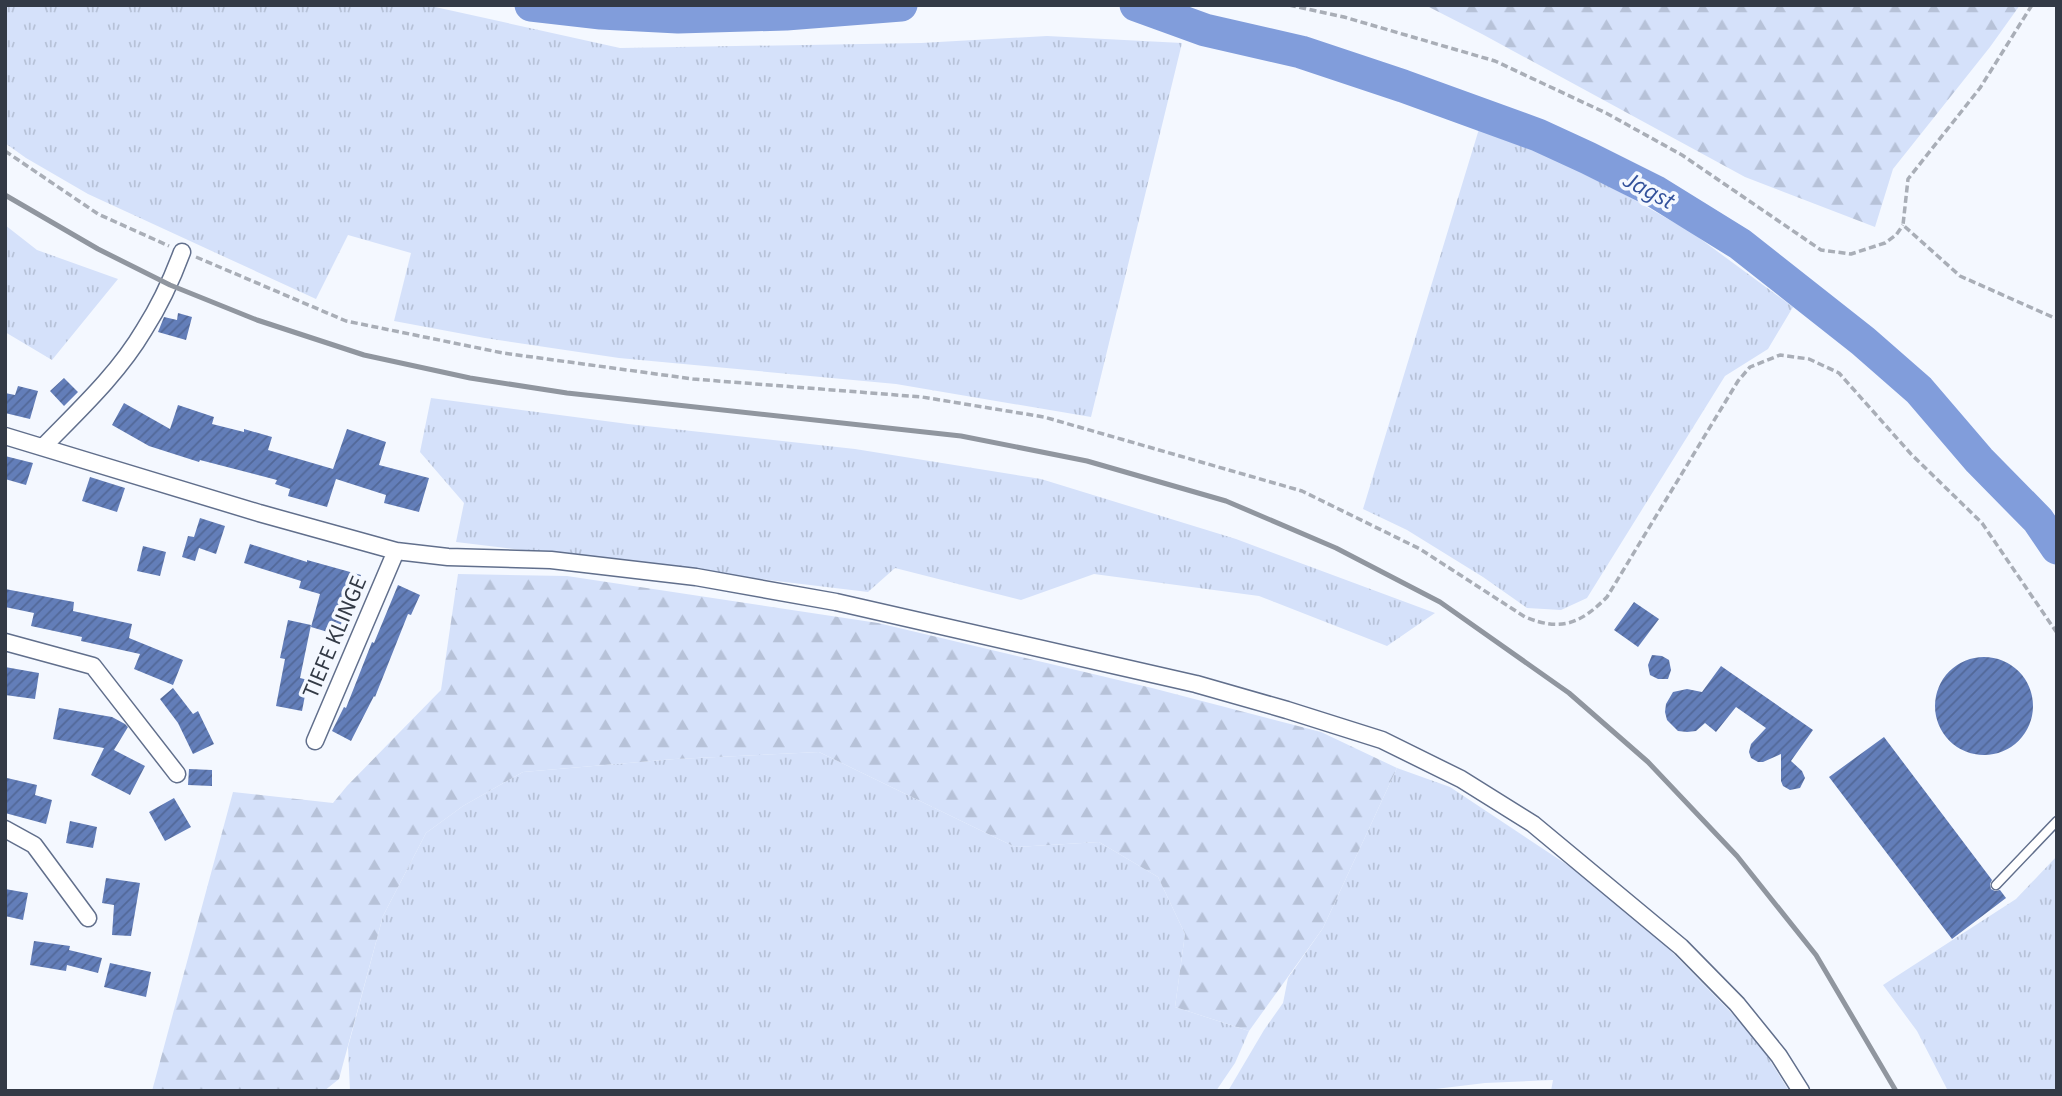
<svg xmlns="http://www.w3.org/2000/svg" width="2062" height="1096" font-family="'Source Sans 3',sans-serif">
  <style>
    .grass { fill: url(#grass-tufts) }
    .forest { fill: url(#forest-firs) }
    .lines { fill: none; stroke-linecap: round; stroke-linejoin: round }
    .river { stroke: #819ddb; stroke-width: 33 }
    .building { fill: url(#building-hatch) }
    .lane-casing { stroke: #616f8c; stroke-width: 11 }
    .street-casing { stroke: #616f8c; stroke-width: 19 }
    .path { stroke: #a9aeb7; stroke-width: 3.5; stroke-dasharray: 7 3.5; stroke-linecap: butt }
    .lane { stroke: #fff; stroke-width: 8 }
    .street { stroke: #fff; stroke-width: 16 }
    .rail { stroke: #90969f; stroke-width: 5 }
    .labels { text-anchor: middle; stroke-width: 7; stroke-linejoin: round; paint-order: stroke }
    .street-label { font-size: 23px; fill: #333a46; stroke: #f4f8ff }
    .water-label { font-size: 24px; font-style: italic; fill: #32519b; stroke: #f4f8ff }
  </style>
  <defs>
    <pattern id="grass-tufts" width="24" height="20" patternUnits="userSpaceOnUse" patternTransform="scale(1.75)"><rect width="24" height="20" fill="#d5e1fa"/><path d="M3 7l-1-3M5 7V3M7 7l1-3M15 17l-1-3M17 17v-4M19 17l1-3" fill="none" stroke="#b7c2d8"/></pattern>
    <pattern id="forest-firs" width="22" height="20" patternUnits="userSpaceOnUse" patternTransform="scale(1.75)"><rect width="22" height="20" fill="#d5e1fa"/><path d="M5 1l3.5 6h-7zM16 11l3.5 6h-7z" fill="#b7c2d8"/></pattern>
    <pattern id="building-hatch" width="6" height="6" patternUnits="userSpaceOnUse" patternTransform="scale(1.75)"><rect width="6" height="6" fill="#637eb9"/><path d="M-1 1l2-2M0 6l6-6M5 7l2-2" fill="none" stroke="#526898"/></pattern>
  </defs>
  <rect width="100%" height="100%" fill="#f4f8ff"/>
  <!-- grass -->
  <path class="grass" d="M5 5H426L620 48 921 43 1047 36 1182 43 1091 417 896 384 619 358 485 338 394 321 411 253 348 235 316 299 88 194 26 158 5 143Z
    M1479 129 1571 164 1691 232 1793 307 1768 349 1725 376 1587 598 1561 610 1527 608 1483 577 1407 530 1363 509Z
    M5 225 37 250 118 279 52 360 5 332Z
    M431 398 628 424 855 449 1041 479 1236 539 1435 613 1387 646 1259 596 1094 574 1021 600 895 568 868 592 456 542 464 503 420 452Z
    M819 752 1015 847 1099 842 1158 877 1185 934 1175 1007 1249 1031 1235 1063 1216 1091H350L348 1047 383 916 426 833 463 806 523 772 675 759Z
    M1397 768 1450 787 1575 870 1664 944 1756 1038 1789 1091H1551L1553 1080 1485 1083 1419 1091H1228L1264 1030 1283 1003 1288 978 1323 928Z
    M2057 856V1091H1948L1917 1031 1883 985 2016 899Z"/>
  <!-- forest -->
  <path class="forest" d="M1425 5H2020L1990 47 1893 169 1875 227 1745 177 1482 34Z
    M458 574 567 576 878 623 1152 688 1321 732 1397 768 1323 928 1249 1031 1175 1007 1185 934 1158 877 1099 842 1015 847 819 752 675 759 523 772 463 806 426 833 383 916 339 1079 324 1091H152L233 792 333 803 347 786 441 690Z"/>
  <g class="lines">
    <!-- river -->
    <path class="river" d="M531 5 601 13 678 17 786 14 901 5
      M1136 5 1205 30 1301 52 1403 86 1538 135 1588 158 1656 192 1740 244 1863 341 1919 390 1979 460 2038 520 2057 548"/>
  </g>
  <!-- building -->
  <path class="building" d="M178 313 192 317 186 340 158 332 164 317 177 320Z
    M64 378 78 392 64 406 50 391Z
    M18 386 38 391 30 419 5 413V393L15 395Z
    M124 403 170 429 178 405 214 417 212 424 244 432V429L272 437 268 450 333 469 347 429 386 442 379 465 429 478 419 512 384 503 386 495 336 479 327 507 288 496 290 489 275 484 277 480 200 460 199 462 149 446 112 425Z
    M5 456 33 463 26 485 5 479Z
    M90 477 125 488 117 512 82 501Z
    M200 518 225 526 216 554 199 548 195 561 182 557 188 536 194 537Z
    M250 544 307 562V560L361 575 353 604 347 603 338 635 311 627 320 594 299 588 301 581 244 563Z
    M143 546 166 552 160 576 137 571Z
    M398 585 420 595 411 615 408 614 375 697 374 696 351 741 332 731 344 707 346 708 372 642 374 643Z
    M5 589 74 602 73 611 132 624 129 638 183 660 173 685 134 669 140 654 81 641 82 637 31 626 34 613 5 607Z
    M1634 602 1659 619 1638 647 1614 630Z
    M288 620 311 625 300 678 308 680 302 711 276 706 285 659 280 658Z
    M1652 655 1662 656 1669 660 1671 670 1668 679H1658L1650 675 1648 665Z
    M1935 706a49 49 0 1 1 98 0a49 49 0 1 1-98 0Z
    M1721 666 1813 730 1791 761 1802 771 1805 778 1800 788 1790 790 1783 786 1781 781V754L1763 762H1758L1751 758 1749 752 1751 744 1766 728 1736 707 1716 732 1705 723 1696 731 1687 732 1678 731 1667 720 1665 712 1666 704 1673 692 1687 689 1702 692Z
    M5 667 39 673 35 699 5 695Z
    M173 688 193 714 198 711 214 744 193 754 178 723 160 699Z
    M59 708 112 717 125 724 128 727 114 750 145 766 130 795 91 775 104 748 53 739Z
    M1884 737 1992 880 1990 884 1991 889 1995 891 2000 890 2006 898 1952 939 1829 777Z
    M189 769 212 770V786L188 785Z
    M7 778 37 785 35 795 52 800 46 824 5 813V786Z
    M174 798 191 827 165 841 149 812Z
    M70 821 97 827 93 848 66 843Z
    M106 878 140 883 131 936 112 935 114 905 102 903Z
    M5 889 28 893 23 920 5 916Z
    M34 941 70 946 69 950 102 958 98 973 67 965 66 971 30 965Z
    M110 963 151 972 146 997 104 987Z"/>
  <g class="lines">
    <defs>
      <path id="lane" d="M1996 885 2057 821"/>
      <path id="street" d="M5 436 259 513 396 551 448 557 551 560 696 577 836 602 1196 684 1287 710 1382 740 1461 779 1533 824 1681 947 1737 1004 1779 1056 1801 1091
        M44 446C79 410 118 374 144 330 160 305 172 279 182 252
        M5 642 93 666 177 774
        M315 741 396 551
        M5 829 34 845 88 918"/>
    </defs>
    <!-- lane casing -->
    <use href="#lane" class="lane-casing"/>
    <!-- street casing -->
    <use href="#street" class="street-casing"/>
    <!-- path -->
    <path class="path" d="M1289 5 1344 17 1495 61 1606 113 1682 155 1821 250 1851 254 1885 243 1896 235 1903 225
      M2032 5 1980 88 1908 179 1903 225 1960 276 2057 319
      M5 151 98 214 169 246
      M196 257 346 321 503 353 693 379 922 397 1044 417 1302 491 1420 549 1525 617C1562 632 1581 623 1607 597L1738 381 1750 367 1780 355 1809 359 1839 373 1911 454 1982 523 2057 633"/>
    <!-- lane -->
    <use href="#lane" class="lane"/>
    <!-- street -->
    <use href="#street" class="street"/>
    <!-- rail -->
    <path class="rail" d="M5 195 98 249 170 285 257 320 364 355 470 378 567 393 961 436 1087 461 1226 501 1336 548 1440 602 1569 693 1648 762 1737 856 1816 955 1896 1091"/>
  </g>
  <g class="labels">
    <!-- street labels -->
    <g class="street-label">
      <text transform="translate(334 637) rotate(-67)" y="8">TIEFE KLINGE</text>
    </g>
    <!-- water labels -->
    <g class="water-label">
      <text transform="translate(1649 190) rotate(28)" y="8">Jagst</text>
    </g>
  </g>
  <!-- border -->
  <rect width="2062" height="1096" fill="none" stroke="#333a46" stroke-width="14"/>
</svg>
